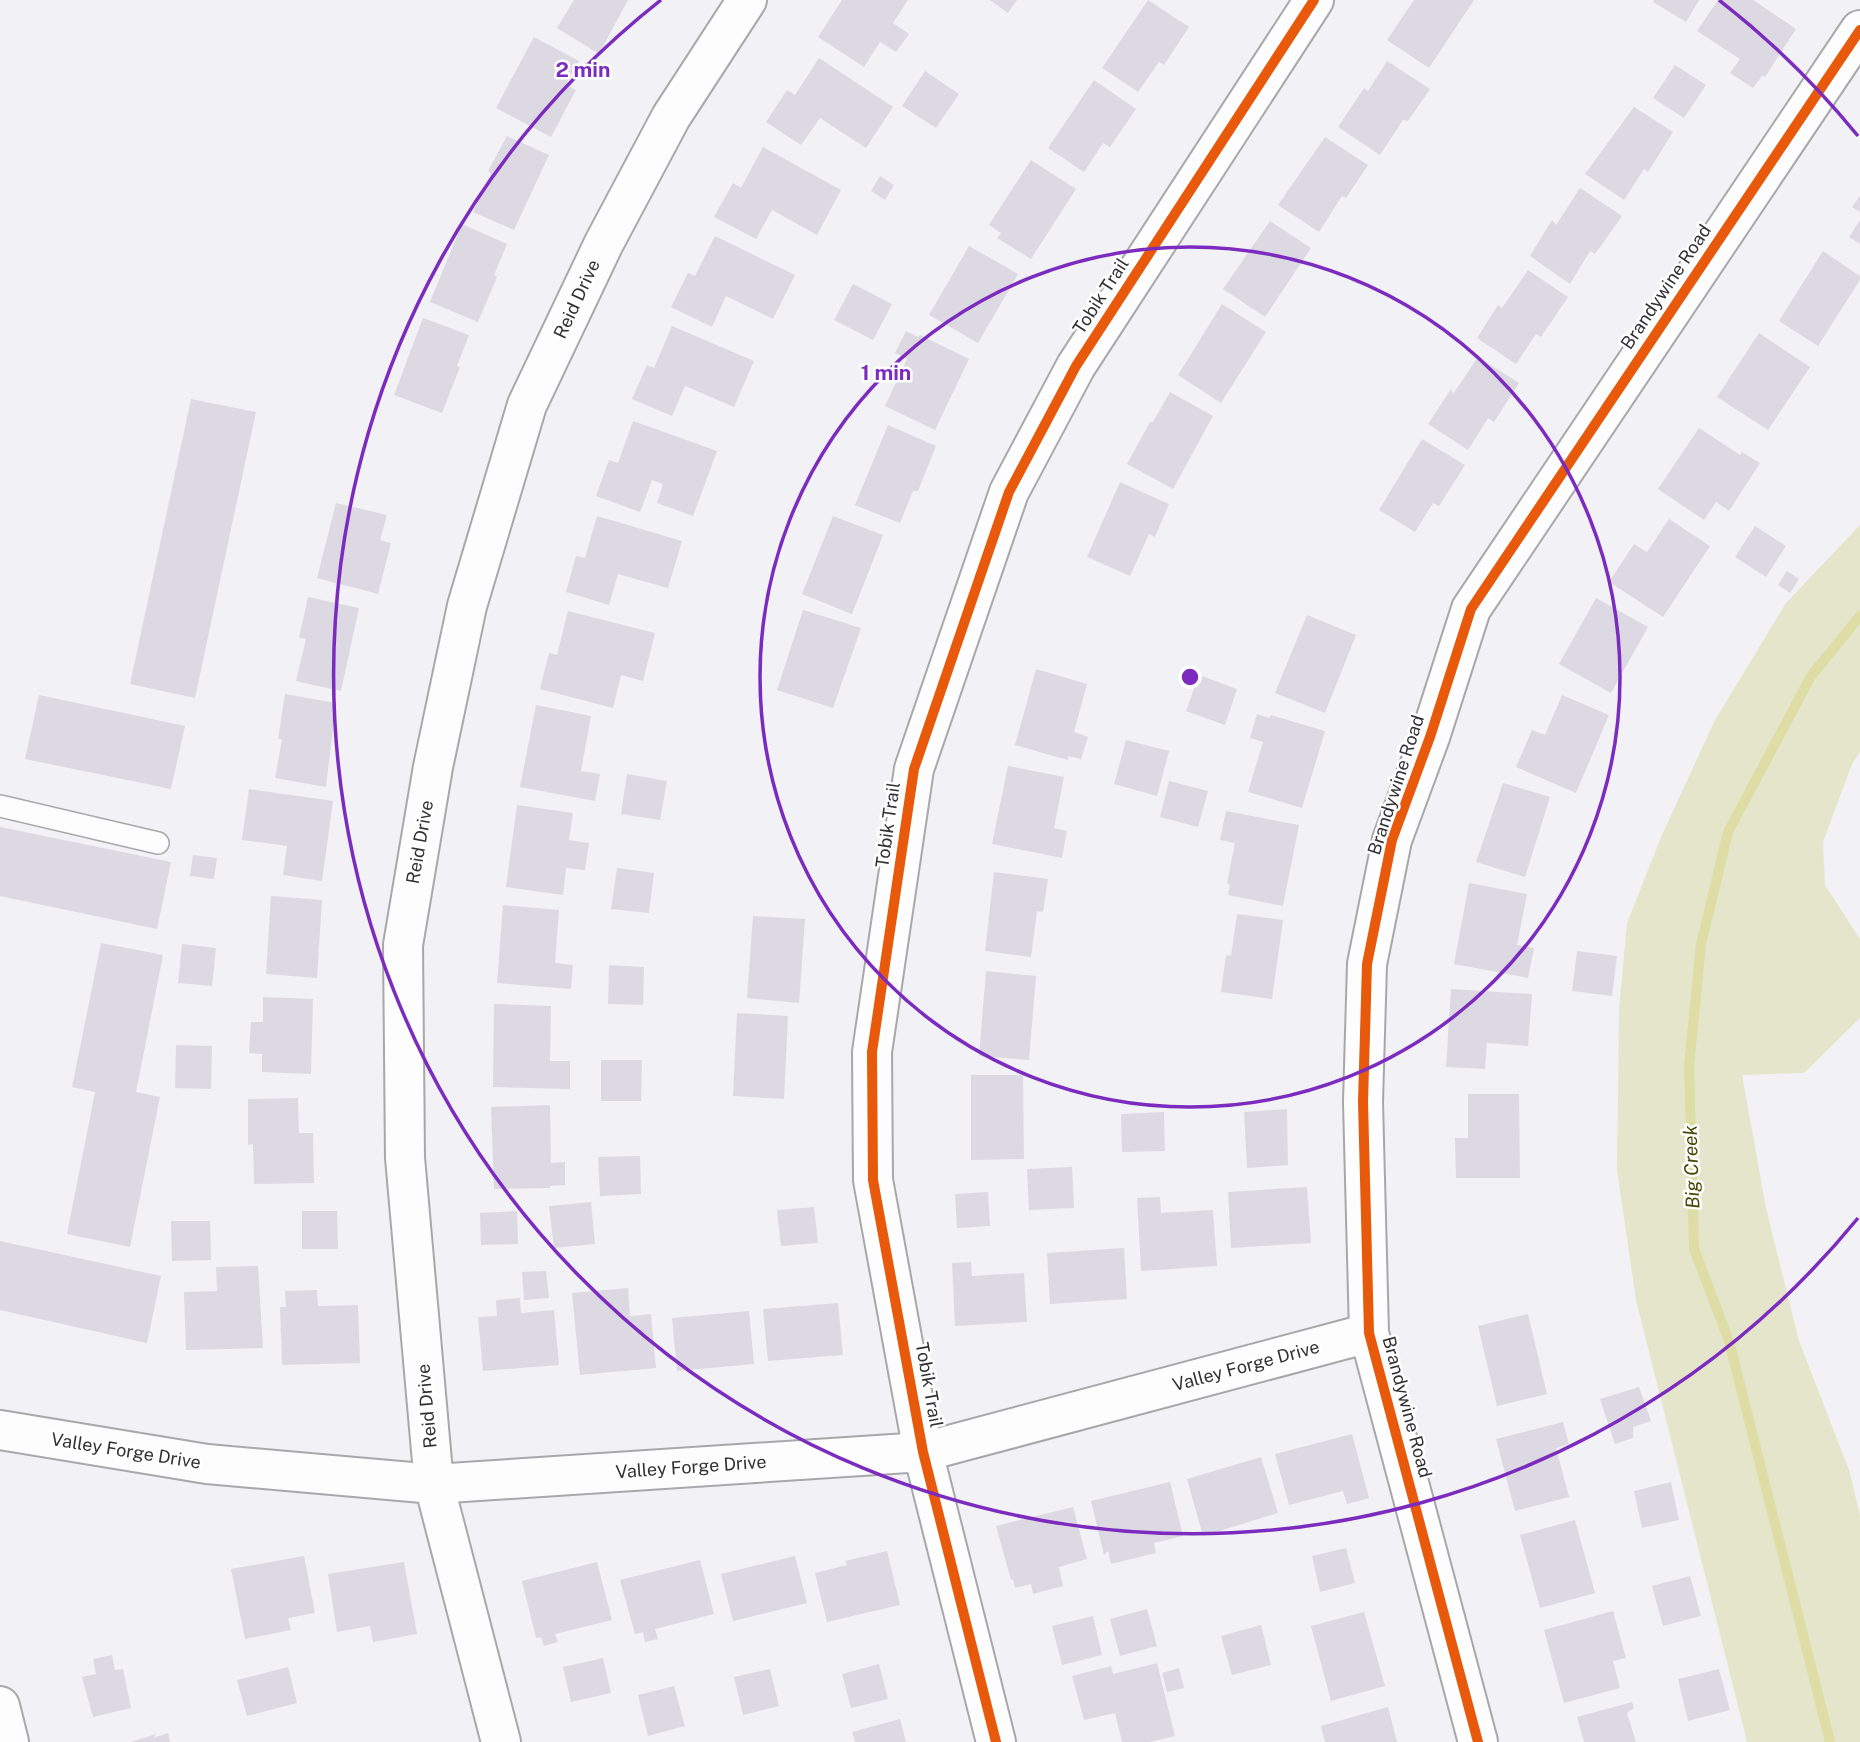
<svg xmlns="http://www.w3.org/2000/svg" width="1860" height="1742" font-family="'Public Sans',sans-serif">
  <style>
    .green { fill: #e5e5cb }
    .lines { fill: none; stroke-linecap: round; stroke-linejoin: round }
    .stream { stroke: #dddda5; stroke-width: 10 }
    .building { fill: #ddd9e3 }
    .service-casing { stroke: #a8a7aa; stroke-width: 24 }
    .minor-casing { stroke: #a8a7aa; stroke-width: 42 }
    .service { stroke: #fdfdfe; stroke-width: 21 }
    .minor { stroke: #fdfdfe; stroke-width: 38 }
    .cycleway-casing { stroke: #fff; stroke-width: 15 }
    .cycleway { stroke: #e8590c; stroke-width: 10 }
    .ring { fill: none; stroke: #7b2cbf; stroke-width: 3.5 }
    .labels { text-anchor: middle; stroke-width: 5; stroke-linejoin: round; paint-order: stroke }
    .street-label { font-size: 18px; fill: #313033; stroke: #fff }
    .water-label { font-size: 19px; font-style: italic; fill: #474604; stroke: #fff }
    .centre { fill: #7b2cbf; stroke: #fff; stroke-width: 3.5 }
    .ring-label { font-size: 21px; text-anchor: middle; font-weight: bold; fill: #7b2cbf; stroke: #fff; stroke-width: 5; stroke-linejoin: round; paint-order: stroke }
  </style>
  <rect width="100%" height="100%" fill="#f2f1f5"/>
  <!-- green -->
  <path class="green" d="M1860 525V752L1852 764 1823 842 1825 885 1860 939V1018L1804 1073 1742 1075 1766 1208 1799 1341 1849 1470 1860 1515V1742H1747L1636 1300 1617 1170 1619 1010 1627 923 1662 835 1715 720 1786 603Z"/>
  <g class="lines">
    <!-- stream -->
    <path class="stream" d="M1830 1742 1729 1341 1694 1249 1689 1066 1701 944 1728 832 1811 676 1860 616"/>
  </g>
  <!-- building -->
  <path class="building" d="M574 0H628L599 54 557 28Z
    M842 0H908L893 23 909 34 896 52 880 42 864 67 818 37Z
    M990 0H1017L1008 13Z
    M1148 0 1189 27 1164 65 1159 62 1138 92 1102 68Z
    M1414 0H1474L1429 68 1387 40Z
    M1654 0H1699L1686 22 1653 2Z
    M1718 0H1753L1796 29 1765 77 1762 76 1753 88 1730 73 1740 59 1697 31Z
    M534 37 579 61 566 85 576 90 551 137 496 108Z
    M819 58 893 107 866 148 820 118 801 145 766 122 787 90 795 95Z
    M1387 61 1430 89 1408 121 1403 120 1380 155 1338 127 1364 88 1368 91Z
    M1675 65 1706 85 1684 118 1653 98Z
    M925 71 959 94 936 128 902 106Z
    M1094 80 1136 109 1110 147 1103 143 1084 172 1048 148Z
    M1634 107 1673 132 1648 172 1644 169 1624 200 1585 174Z
    M507 136 549 155 514 230 473 212 491 174 488 171Z
    M1325 137 1368 165 1346 198 1342 196 1319 232 1278 205Z
    M763 147 841 190 817 235 772 210 756 239 714 217 733 183 741 188Z
    M1031 160 1076 189 1031 259 997 238 1001 233 989 225Z
    M880 176 894 185 885 200 871 191Z
    M1580 188 1622 216 1595 254 1590 251 1570 284 1530 256 1552 220 1556 225Z
    M1860 196V212L1852 207Z
    M1860 220V244L1849 237Z
    M1270 221 1311 248 1265 317 1223 289Z
    M462 224 507 244 494 275 497 277 478 322 430 302Z
    M715 236 795 275 773 319 726 296 712 327 671 307 688 273 695 276Z
    M969 246 1018 274 978 343 929 315Z
    M1823 251 1860 276V280L1818 346 1779 321Z
    M1528 270 1568 297 1541 337 1536 334 1516 364 1477 338 1498 305 1502 308Z
    M853 284 892 304 873 340 834 320Z
    M1222 304 1266 332 1221 403 1178 375Z
    M423 318 469 335 457 366 460 367 442 413 394 395Z
    M672 326 754 361 734 407 685 386 672 416 632 399 647 365 654 368Z
    M906 331 918 337 920 335 969 359 935 430 885 406 907 359 895 353Z
    M1759 333 1810 367 1768 430 1717 397Z
    M1478 357 1519 383 1494 422 1488 418 1468 450 1428 424 1451 389 1453 394Z
    M1170 392 1213 416 1173 489 1127 464 1150 422H1153Z
    M191 399 256 412 195 698 130 684Z
    M633 421 717 451 693 516 657 503 663 484 652 480 640 512 596 496 609 460 618 463Z
    M888 425 936 446 918 491H913L900 523 855 505Z
    M1699 428 1740 455 1742 452 1760 463 1729 511 1716 502 1704 520 1658 489Z
    M1422 439 1465 465 1439 506 1433 503 1415 532 1379 510Z
    M1120 482 1169 504 1155 537 1149 534 1130 576 1087 557Z
    M336 503 387 515 380 540 391 543 378 594 317 578Z
    M597 516 682 541 668 588 618 574 609 605 566 592 576 556 585 558Z
    M833 516 883 535 852 614 802 594Z
    M1669 519 1710 546 1663 617 1609 582 1634 544 1647 552Z
    M1755 526 1786 546 1766 577 1735 557Z
    M1787 571 1799 579 1790 593 1778 585Z
    M308 597 359 608 341 691 296 681 306 639 299 638Z
    M1596 598 1648 627 1611 693 1559 664Z
    M803 610 861 628 833 708 777 690Z
    M568 611 655 633 643 681 621 675 613 708 540 689 549 653 557 655Z
    M1307 615 1356 635 1325 713 1275 693Z
    M1036 669 1087 684 1074 732 1088 737 1081 759 1068 756V760L1015 745Z
    M1199 675 1237 689 1225 725 1186 711Z
    M285 694 336 703 326 787 275 778 282 739H278Z
    M39 695 185 726 171 789 25 759Z
    M1562 695 1609 715 1576 793 1516 767 1532 730 1545 735Z
    M536 705 591 716 581 771 600 774 595 801 520 787Z
    M1257 714 1269 718 1271 715 1325 731 1302 808 1248 792 1263 742 1250 738Z
    M1126 740 1169 751 1157 796 1114 784Z
    M1008 766 1064 777 1054 828 1067 831 1062 858 992 844Z
    M627 774 667 781 660 820 621 814Z
    M1169 781 1208 791 1198 827 1160 817Z
    M1503 783 1550 797 1525 877 1476 862Z
    M249 789 333 801 322 881 283 875 287 846 242 840Z
    M517 805 573 813 569 840 589 843 585 870 566 868 563 895 506 887Z
    M1226 811 1299 825 1283 906 1228 895 1230 885 1227 883 1235 843 1220 840Z
    M0 827 171 862 157 929 0 896Z
    M193 855 217 858 214 879 190 876Z
    M617 868 654 873 649 913 611 909Z
    M994 872 1048 879 1043 912 1037 911 1031 957 985 951Z
    M1469 883 1527 894 1517 945 1534 948 1528 978 1454 964Z
    M271 896 322 900 317 978 266 974Z
    M503 905 559 910 555 963 573 965 571 989 497 983Z
    M1237 914 1283 920 1272 999 1221 992 1226 955 1231 956Z
    M753 916 805 919 799 1003 747 998Z
    M101 943 163 955 136 1092 160 1097 130 1247 67 1234 95 1092 72 1087Z
    M182 944 216 948 212 986 178 983Z
    M1577 951 1617 956 1612 996 1572 991Z
    M609 965 644 967 643 1005 608 1004Z
    M986 971 1036 976 1029 1060 979 1056Z
    M1451 989 1532 994 1528 1046 1487 1043 1485 1069 1446 1067Z
    M263 997 313 999 311 1074 262 1072V1054L249 1053 251 1022H263Z
    M494 1004 551 1006 550 1061H570V1089L493 1087Z
    M737 1013 788 1016 784 1099 733 1096Z
    M176 1045 212 1046 211 1089 175 1088Z
    M601 1060H642L641 1101H601Z
    M971 1075H1023L1024 1159 971 1160Z
    M1468 1094H1519L1520 1178H1456L1455 1138H1468Z
    M298 1098 299 1133H313L314 1183 254 1184 253 1144 248 1145V1099Z
    M550 1105 551 1163 565 1162V1185L550 1186V1188L494 1189 491 1107Z
    M1287 1109 1288 1165 1247 1168 1244 1112Z
    M1164 1112 1165 1151 1122 1152 1121 1114Z
    M640 1156 641 1194 600 1196 598 1157Z
    M1072 1167 1074 1208 1029 1210 1027 1169Z
    M1307 1187 1311 1243 1231 1248 1228 1192Z
    M988 1192 990 1226 957 1228 955 1194Z
    M1160 1197 1161 1213 1213 1210 1217 1266 1141 1271 1137 1198Z
    M591 1202 595 1244 554 1248 549 1206Z
    M814 1207 818 1243 781 1246 777 1210Z
    M302 1211H337L338 1249H302Z
    M517 1211 518 1244 481 1245 480 1213Z
    M171 1221H210L211 1260 172 1261Z
    M0 1241 161 1276 147 1343 0 1310Z
    M1124 1248 1127 1299 1050 1304 1047 1253Z
    M971 1262 972 1276 1024 1273 1027 1322 955 1326 952 1263Z
    M258 1266 263 1348 186 1350 184 1292 217 1291 216 1267Z
    M546 1271 549 1298 524 1300 522 1272Z
    M628 1288 630 1316 651 1314 656 1368 580 1375 572 1293Z
    M317 1290 318 1306 358 1305 360 1363 282 1365 280 1307H286L285 1291Z
    M520 1298 521 1313 554 1310 559 1365 483 1371 478 1317 497 1316 496 1300Z
    M838 1303 843 1355 768 1361 763 1309Z
    M749 1311 754 1364 677 1371 672 1318Z
    M1528 1314 1547 1394 1497 1406 1478 1326Z
    M1639 1387 1651 1421 1633 1427V1438L1615 1444 1600 1399Z
    M1563 1422 1569 1444 1556 1448 1569 1497 1515 1511 1496 1439Z
    M1352 1434 1369 1498 1347 1504 1343 1491 1289 1505 1275 1454Z
    M1261 1457 1278 1513 1203 1536 1187 1479Z
    M1170 1482 1183 1536 1154 1543 1156 1553 1111 1564 1108 1551 1104 1555 1091 1501Z
    M1671 1482 1679 1520 1642 1528 1634 1491Z
    M1073 1507 1087 1559 1059 1567 1063 1586 1033 1594 1031 1584 1015 1588 1013 1579 1011 1580 996 1526Z
    M1575 1520 1595 1593 1540 1608 1520 1535Z
    M1346 1548 1355 1583 1320 1592 1312 1556Z
    M887 1551 900 1605 827 1622 815 1573 847 1565 845 1561Z
    M304 1556 315 1613 288 1618 291 1630 245 1639 231 1569Z
    M795 1556 807 1603 733 1621 721 1574Z
    M700 1560 714 1614 655 1629 658 1639 645 1642 643 1632 635 1634 620 1580Z
    M404 1562 417 1634 373 1642 370 1626 337 1632 328 1574Z
    M597 1562 612 1620 555 1634 558 1642 544 1646 541 1637 536 1638 522 1581Z
    M1690 1576 1701 1616 1663 1626 1652 1586Z
    M1147 1609 1157 1646 1120 1656 1110 1619Z
    M1613 1611 1626 1658 1613 1661 1620 1688 1564 1703 1544 1630Z
    M1364 1612 1385 1686 1331 1701 1311 1626Z
    M1093 1616 1102 1655 1062 1665 1052 1626Z
    M1261 1625 1271 1665 1232 1675 1221 1636Z
    M112 1655 115 1670 123 1669 131 1708 93 1717 82 1677 96 1674 93 1659Z
    M603 1658 611 1693 571 1702 563 1667Z
    M1157 1663 1175 1736 1150 1742H1122L1115 1713 1084 1720 1072 1676 1111 1666 1113 1674Z
    M879 1664 888 1699 851 1708 842 1674Z
    M288 1667 297 1703 247 1716 237 1680Z
    M1179 1668 1184 1688 1167 1692 1162 1673Z
    M770 1669 779 1706 743 1715 734 1677Z
    M1719 1669 1730 1710 1688 1721 1678 1679Z
    M674 1686 685 1726 648 1736 638 1695Z
    M1632 1702 1634 1708 1627 1713 1636 1742H1584L1577 1717Z
    M1388 1707 1397 1742H1325L1321 1726Z
    M900 1719 906 1742H855L852 1732Z
    M168 1733 170 1742H131L156 1734 153 1738Z"/>
  <g class="lines">
    <defs>
      <path id="service" d="M0 806 158 843"/>
      <path id="minor" d="M0 1430 207 1464 434 1484 923 1452 1369 1333
        M0 1706 9 1742
        M501 1742 434 1484 405 1158 403 945 433 767 467 606 527 405 604 243 671 117 747 0
        M996 1742 923 1452 873 1180 872 1052 914 769 1009 492 1076 366 1314 0
        M1478 1742 1369 1333 1363 1102 1367 964 1392 840 1430 737 1471 609 1860 30"/>
    </defs>
    <!-- service casing -->
    <use href="#service" class="service-casing"/>
    <!-- minor casing -->
    <use href="#minor" class="minor-casing"/>
    <!-- service -->
    <use href="#service" class="service"/>
    <!-- minor -->
    <use href="#minor" class="minor"/>
    <defs>
      <path id="cycleway" d="M996 1742 923 1452 873 1180 872 1052 914 769 1009 492 1076 366 1314 0
        M1478 1742 1369 1333 1363 1102 1367 964 1392 840 1430 737 1471 609 1860 30"/>
    </defs>
    <!-- cycleway casing -->
    <use href="#cycleway" class="cycleway-casing"/>
    <!-- cycleway -->
    <use href="#cycleway" class="cycleway"/>
  </g>
  <!-- distance rings -->
  <g class="ring">
    <circle cx="1190" cy="677" r="430"/>
    <path d="M1858 1218A859 859 0 1 1 661 0M1719 0A859 859 0 0 1 1858 136"/>
  </g>
  <g class="labels">
    <!-- street labels -->
    <g class="street-label">
      <text transform="translate(1666 287) rotate(-56)" y="6">Brandywine Road</text>
      <text transform="translate(1101 296) rotate(-57)" y="6">Tobik Trail</text>
      <text transform="translate(577 299) rotate(-65)" y="6">Reid Drive</text>
      <text transform="translate(1396 785) rotate(-72)" y="6">Brandywine Road</text>
      <text transform="translate(888 825) rotate(-82)" y="6">Tobik Trail</text>
      <text transform="translate(420 842) rotate(-80)" y="6">Reid Drive</text>
      <text transform="translate(1246 1366) rotate(-15)" y="6">Valley Forge Drive</text>
      <text transform="translate(929 1385) rotate(80)" y="6">Tobik Trail</text>
      <text transform="translate(427 1406) rotate(-95)" y="6">Reid Drive</text>
      <text transform="translate(1407 1407) rotate(75)" y="6">Brandywine Road</text>
      <text transform="translate(126 1451) rotate(9)" y="6">Valley Forge Drive</text>
      <text transform="translate(691 1467) rotate(-4)" y="6">Valley Forge Drive</text>
    </g>
    <!-- water labels -->
    <g class="water-label">
      <text transform="translate(1691 1167) rotate(-92)" y="7">Big Creek</text>
    </g>
  </g>
  <circle cx="1190" cy="677" r="10" class="centre"/>
  <g class="ring-label">
    <text x="583" y="77">2 min</text>
    <text x="886" y="380">1 min</text>
  </g>
</svg>
